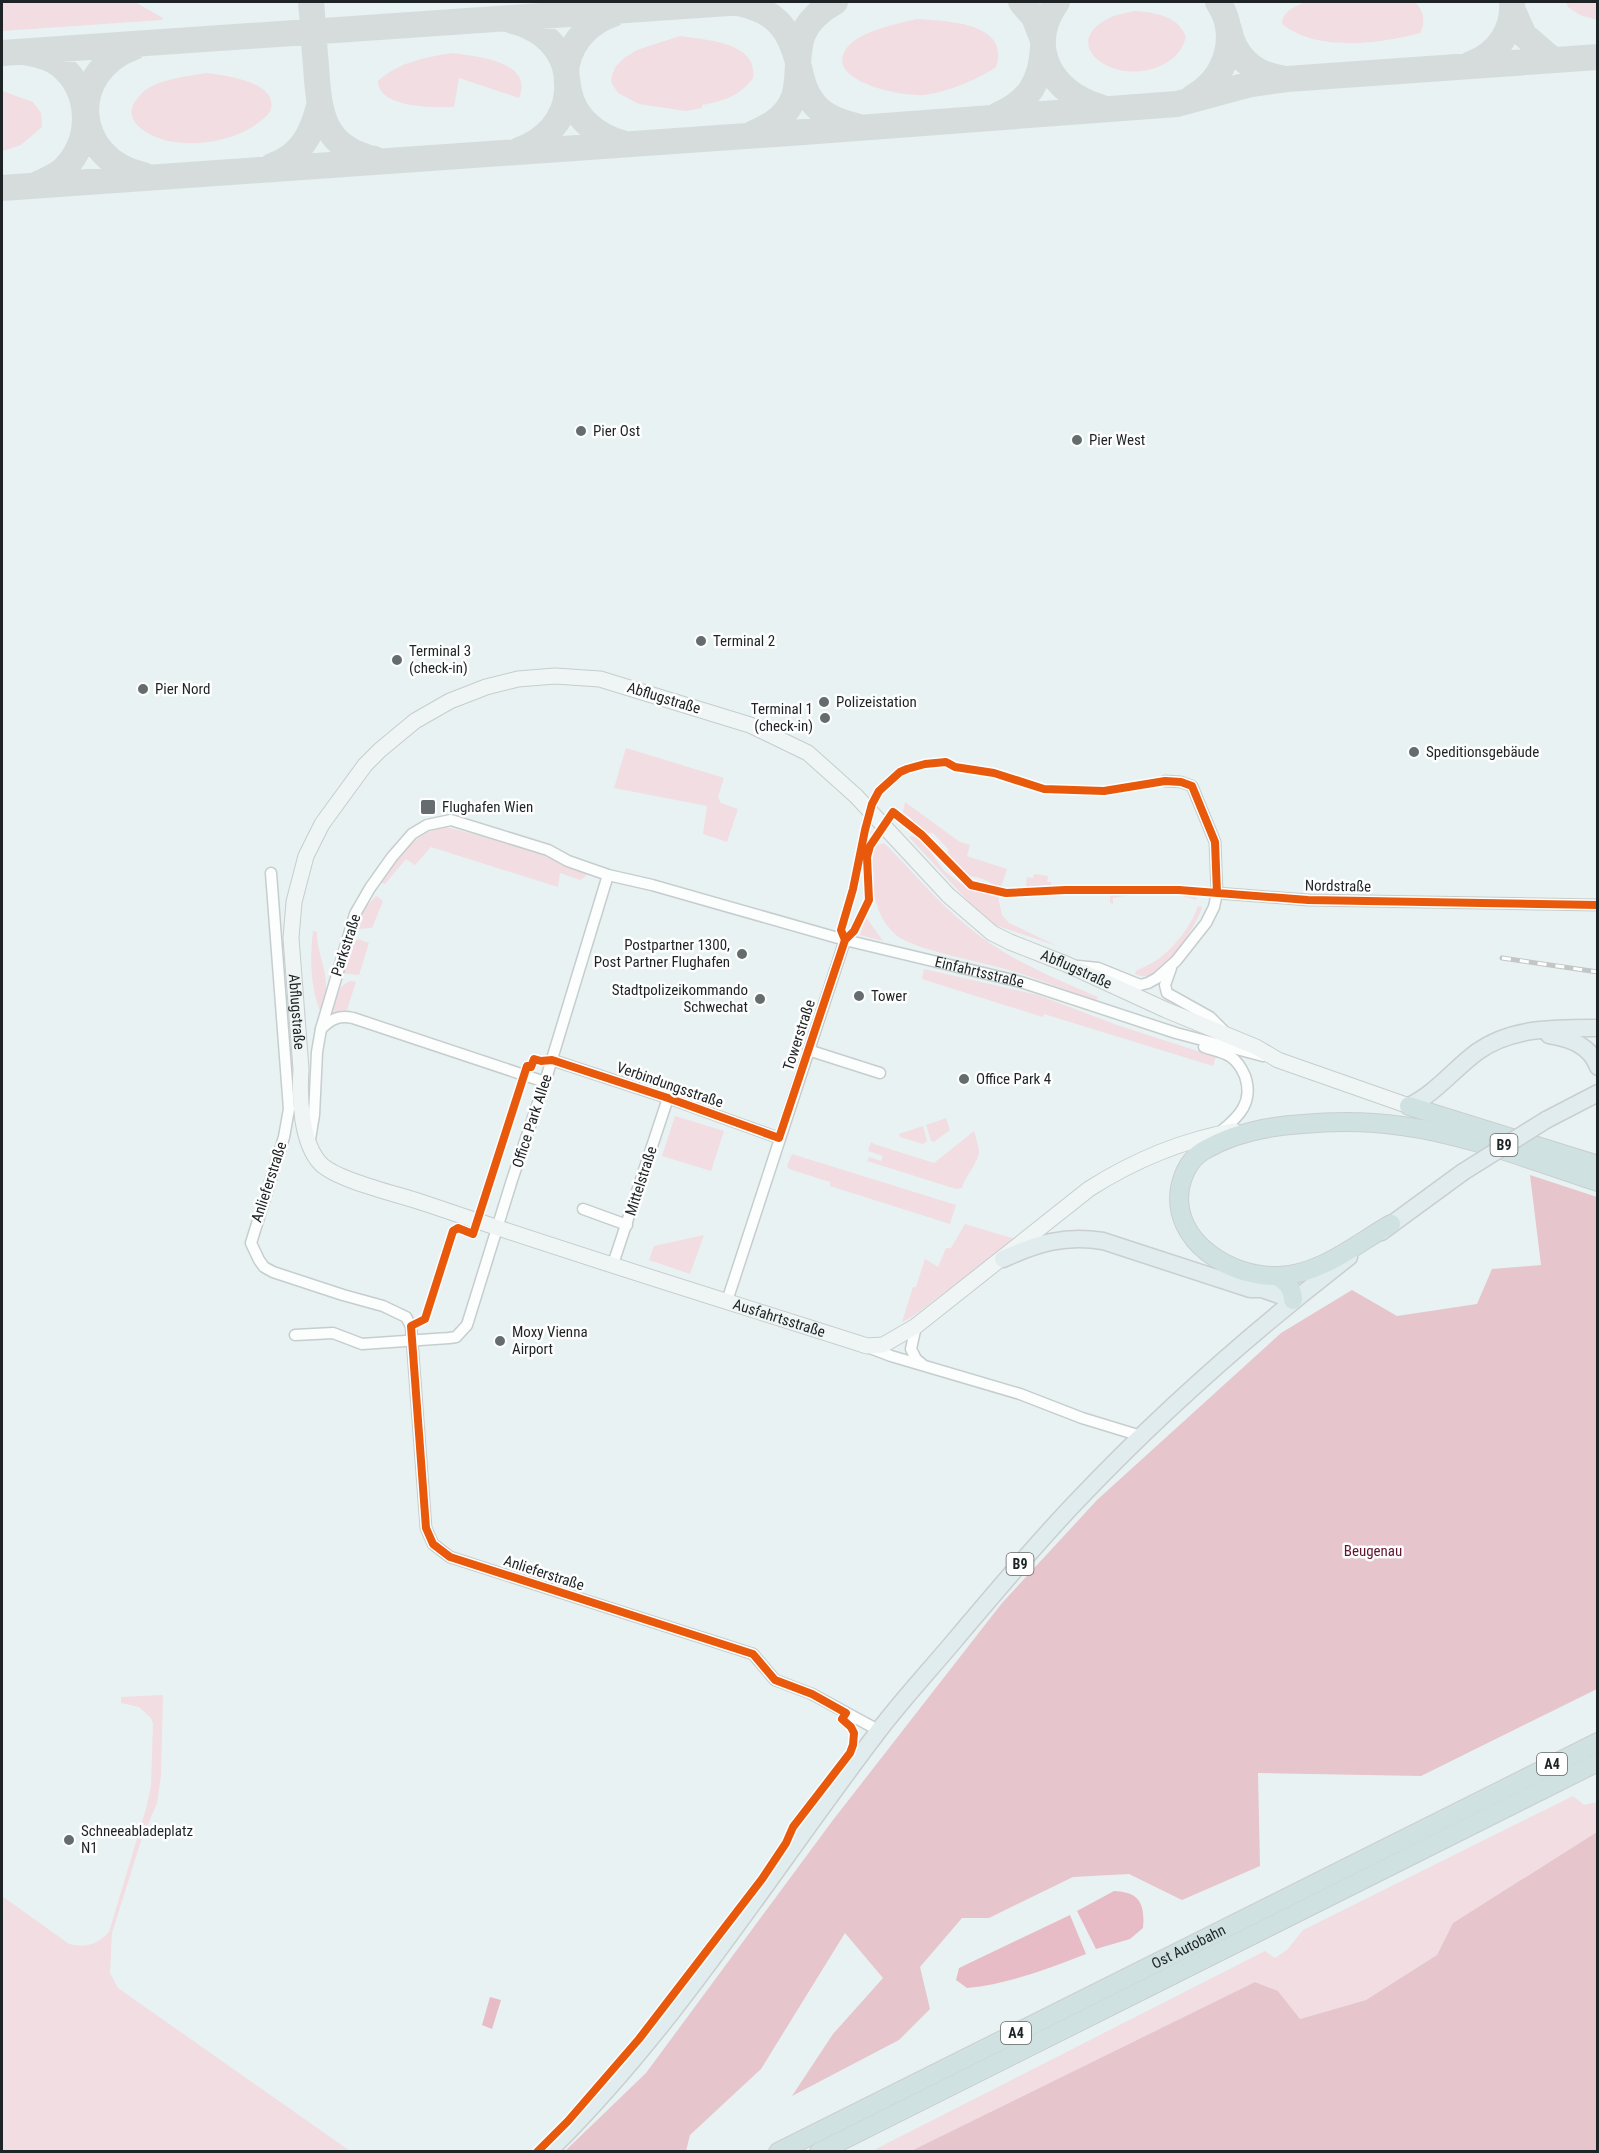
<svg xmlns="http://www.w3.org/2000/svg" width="1599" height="2153" font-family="'Roboto Condensed',sans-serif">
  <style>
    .green { fill: #f1dde2 }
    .forest { fill: #e6c5cd }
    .water { fill: #e8bcc6 }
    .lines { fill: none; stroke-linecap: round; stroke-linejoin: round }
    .taxiway { stroke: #d6dcdc; stroke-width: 26 }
    .street-casing { stroke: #c6cdcd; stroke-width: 13 }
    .secondary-casing { stroke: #c6cdcd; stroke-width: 17 }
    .primary-casing { stroke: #cacecf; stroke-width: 19 }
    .highway-casing { stroke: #cacecf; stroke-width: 20 }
    .street { stroke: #fcfdfd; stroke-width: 10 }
    .secondary { stroke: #eff5f5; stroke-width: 15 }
    .primary { stroke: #e0eced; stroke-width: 16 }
    .highway { stroke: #cfe1e1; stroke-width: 18 }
    .rail-casing { stroke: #c3c6c6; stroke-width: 5 }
    .rail { stroke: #fefefe; stroke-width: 3; stroke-dasharray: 9; stroke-linecap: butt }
    .secondary-bridge-casing { stroke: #c6cdcd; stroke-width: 17; stroke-linecap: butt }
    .primary-bridge-casing { stroke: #cacecf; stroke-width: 19; stroke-linecap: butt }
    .secondary-bridge { stroke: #eff5f5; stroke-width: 15 }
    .primary-bridge { stroke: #e0eced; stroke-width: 16 }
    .cycleway-casing { stroke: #fefefe; stroke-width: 11 }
    .cycleway { stroke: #e8590c; stroke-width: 8 }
    .poi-dot { fill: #656c6d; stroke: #fefefe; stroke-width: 2 }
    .labels { text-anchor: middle; stroke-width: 5; stroke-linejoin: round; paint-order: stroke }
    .shield { fill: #fefefe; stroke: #616566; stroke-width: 1.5 }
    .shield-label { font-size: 14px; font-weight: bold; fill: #1e2425 }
    .poi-label { font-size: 15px; fill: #1e2425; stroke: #fefefe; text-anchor: start }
    .street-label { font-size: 15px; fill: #1e2425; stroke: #fefefe }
    .park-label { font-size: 15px; fill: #62152f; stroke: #fefefe }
  </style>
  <rect width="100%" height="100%" fill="#e8f2f2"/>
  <!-- green -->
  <path class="green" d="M2 2H135L163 18 162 20 2 31Z
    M1306 2H1415C1424 12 1426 21 1420 33 1380 44 1317 52 1282 24 1282 12 1295 6 1306 2Z
    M1566 2H1597V20L1580 15 1568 7Z
    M1134 11C1154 12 1179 16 1186 37 1181 54 1171 62 1155 68 1110 84 1057 43 1111 17 1118 14 1127 13 1134 11Z
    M917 19C946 21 1011 22 996 67 977 80 947 92 924 95 904 97 824 82 846 49 858 31 897 24 917 19Z
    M680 36C705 40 759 42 753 78 740 96 723 101 702 105V108L686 111 639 104 618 93 611 82 612 75 616 66 624 58 637 50Z
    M453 53C478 57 534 61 519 98L459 78 454 107C434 108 378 108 378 81 399 62 426 57 453 53Z
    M207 73C227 76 281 82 270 112 257 127 238 136 219 140 203 144 184 144 168 141 152 137 123 124 134 103 138 97 143 91 150 87 167 78 189 76 207 73Z
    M2 91 33 102 41 113 42 127 21 145 2 151Z
    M626 748 724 778 718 797 721 803 738 809 727 842 703 834 707 806 614 788Z
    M905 802 960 842 970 845 967 856 1007 869 1001 887 997 888 988 881 977 877 966 876 948 855V849L933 833H928L903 812Z
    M446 827 506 842 550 856 587 872 586 876 580 880 560 873 558 887 431 847 415 865 406 859 385 884 380 882C397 859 415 831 446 827Z
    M912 836C928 840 935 863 947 873 962 886 980 893 998 897L1002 915 1009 923 1057 946 992 924 968 901 909 837Z
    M884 843C911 869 935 900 965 924 1004 958 1051 977 1098 997L1096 1000C1065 991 1036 977 1005 969 979 961 914 950 896 935 882 923 877 908 873 891 870 875 869 862 874 846Z
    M1034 874 1048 876 1047 882H1051V885L1026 887 1027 877 1033 878Z
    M1152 891 1177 893 1197 898 1196 900C1167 890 1141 893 1113 898V904L1110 903V896L1113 893Z
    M376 896 383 901 372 928 356 929 364 909Z
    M1198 906 1202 907C1199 922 1167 969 1153 975 1146 978 1141 976 1135 974L1136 971C1143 967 1151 964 1157 960 1174 948 1192 925 1198 906Z
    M866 917 883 941 860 935Z
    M313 931 317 932C316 951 327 968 326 988 326 995 322 1003 320 1011 310 985 310 958 313 931Z
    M358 939 369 943 359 975 342 973 350 947Z
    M924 969 1038 995 1117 1025 1216 1057 1213 1066 1044 1014 1043 1017 922 979Z
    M350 981 356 982 347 1010 329 1016C333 1001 335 988 350 981Z
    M675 1116 724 1131 711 1171 662 1156Z
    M946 1118 950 1130 934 1142 931 1141 926 1125Z
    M923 1126 927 1141 923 1144 900 1137 899 1134Z
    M974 1131C976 1138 978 1145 979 1151 979 1161 966 1175 962 1188L956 1189 867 1161 869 1157 881 1161 883 1156 868 1151 871 1142 874 1144 934 1163Z
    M792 1154 956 1205 950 1224 830 1186V1182L789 1169 787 1166Z
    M965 1224 1015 1239 912 1317 902 1322 913 1287H916L925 1259 938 1267 946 1248H951Z
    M704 1235 690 1274 649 1260 654 1246Z
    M163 1695 161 1776 157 1803 141 1841 112 1933 110 1973 118 1988 350 2151H2V1896L69 1944C87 1948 96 1945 109 1932L146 1809 151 1786 153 1724 151 1718 139 1707 121 1703V1697Z
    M1573 1796 1584 1805 1597 1802V1832L1453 1923 1437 1955 1366 2000 1300 2019 1278 1991 1255 1982 911 2151 870 2152 1265 1951 1275 1958 1287 1950 1303 1930Z"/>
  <!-- forest -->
  <path class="forest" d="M1530 1175 1597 1197V1689L1421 1776 1258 1773 1260 1866 1182 1900 1129 1874 1073 1877 989 1918H962L920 1967 930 2009 899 2040 792 2096 833 2034 883 1978 845 1933 761 2069 690 2135 686 2151H565L646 2073 833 1820 1002 1603 1097 1500 1281 1333 1352 1290 1397 1316 1477 1304 1492 1269 1541 1265Z
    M1597 1832V2151H911L1255 1982 1278 1991 1300 2019 1366 2000 1437 1955 1453 1923Z"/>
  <!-- water -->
  <path class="water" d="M1114 1891C1140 1892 1145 1904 1143 1928L1130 1939 1096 1949 1077 1911Z
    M1070 1915 1086 1954C1047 1969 1009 1984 967 1988L956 1980 959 1968Z
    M490 1997 501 2000 492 2029 482 2025Z"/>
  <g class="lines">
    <!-- taxiway -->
    <path class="taxiway" d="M311 2C313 23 314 45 316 66 319 112 322 147 374 159
      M731 2C773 8 790 26 799 67 802 80 805 94 815 105 825 117 841 122 856 126
      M1021 2 1034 17 1043 40
      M1057 2C1025 47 1051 93 1100 107
      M1513 11 1524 35 1553 60
      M513 21C535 26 556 41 564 64 567 73 567 82 569 91 574 118 597 136 622 143
      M1229 29C1234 56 1253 74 1281 78
      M134 47C66 72 72 159 143 175
      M2 53 743 2
      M29 53C40 55 51 58 60 65 92 91 93 140 64 169 58 175 48 179 40 183
      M1471 64C1498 54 1514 30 1512 2
      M1193 97C1227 78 1240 35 1218 2
      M998 115C1029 102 1041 81 1043 48
      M752 134C759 131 767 127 773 123 809 99 791 66 803 34 809 20 822 9 835 2
      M519 150C545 141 565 120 567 92 568 83 565 73 567 64 572 40 591 21 613 14
      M272 166C301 156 312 134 319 106
      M2 188 804 132 1177 104 1251 84 1287 79 1598 57"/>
    <defs>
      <g id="street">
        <path d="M271 873 289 1109 284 1137 251 1243 259 1260 264 1267 273 1272 343 1295 383 1306 406 1317 411 1326 426 1528 433 1544 450 1557 753 1654 775 1680 812 1694 878 1730"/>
        <path d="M1217 893 1308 900 1598 905"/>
        <path d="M1078 966 1098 968 1140 985 1148 983 1157 978 1176 961 1206 923 1214 907 1217 893 1215 842 1192 786 1181 782 1165 781"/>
        <path d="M1171 968 1165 985 1167 993 1210 1017 1224 1031"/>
        <path d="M321 1029C331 1019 339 1015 353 1018L545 1082"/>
        <path d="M1204 1047C1212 1050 1224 1052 1231 1057 1237 1061 1242 1069 1245 1076 1254 1102 1239 1117 1220 1132"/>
        <path d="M808 1050 880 1073"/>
        <path d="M552 1060 668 1098 779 1138"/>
        <path id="s1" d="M310 1139 314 1115 317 1052 321 1029 355 914 370 888 392 857 412 834 427 825 451 820 548 850 568 861 608 875 652 885 845 940 1021 982 1176 1033 1263 1056"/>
        <path d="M583 1209 627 1225"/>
        <path d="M613 1264 668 1098"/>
        <path d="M727 1301 845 940"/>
        <path d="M916 1326 911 1349 916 1359 922 1364"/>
        <path d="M295 1335 333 1333 362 1344 449 1338 456 1337 467 1325 512 1180 545 1082 608 875"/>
        <path d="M870 1348 891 1356 1020 1394 1082 1418 1141 1436"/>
      </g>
      <g id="secondary">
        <path id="s2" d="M856 796 808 753 750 725 600 679 555 676 518 679 486 687 450 701 415 721 380 750 365 765 322 824 306 856 294 902 291 938 301 1069C299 1096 301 1144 321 1164 338 1181 402 1195 427 1204 573 1254 720 1299 867 1346L883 1345 916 1326 1089 1189C1133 1161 1183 1140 1234 1131"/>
        <path id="s3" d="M948 895 992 933 1010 942 1066 964 1166 1010 1256 1047 1278 1060 1409 1106"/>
      </g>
      <path id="primary" d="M1549 1035C1569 1038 1590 1045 1598 1067
        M1409 1106C1436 1093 1454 1069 1477 1052 1511 1027 1557 1028 1598 1028
        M1546 1120 1598 1093
        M1381 1232 1463 1172
        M1003 1259C1038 1243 1065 1235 1103 1241L1250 1289H1262L1293 1300
        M548 2152C675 2028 770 1873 877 1733 901 1701 929 1671 955 1640 994 1594 1033 1547 1075 1503 1159 1414 1252 1332 1349 1257"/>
      <g id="highway">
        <path d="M1409 1106 1598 1165"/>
        <path d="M1391 1224C1356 1244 1320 1275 1278 1276 1231 1278 1171 1241 1180 1188 1183 1174 1190 1159 1203 1151 1233 1133 1268 1126 1303 1124 1336 1121 1368 1121 1402 1126 1465 1134 1536 1162 1598 1182"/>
        <path d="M1277 1276C1287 1283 1293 1288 1293 1300"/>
        <path id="s4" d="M778 2152 1598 1742"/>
        <path d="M819 2152 1598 1762"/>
      </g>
    </defs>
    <!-- street casing -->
    <use href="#street" class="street-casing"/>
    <!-- secondary casing -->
    <use href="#secondary" class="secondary-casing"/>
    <!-- primary casing -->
    <use href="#primary" class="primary-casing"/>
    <!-- highway casing -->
    <use href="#highway" class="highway-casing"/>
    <!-- street -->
    <use href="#street" class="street"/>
    <!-- secondary -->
    <use href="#secondary" class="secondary"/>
    <!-- primary -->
    <use href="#primary" class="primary"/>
    <!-- highway -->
    <use href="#highway" class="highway"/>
    <defs>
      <path id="rail" d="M1502 958 1598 972"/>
    </defs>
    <!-- rail casing -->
    <use href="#rail" class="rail-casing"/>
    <!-- rail -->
    <use href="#rail" class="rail"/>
    <defs>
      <path id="secondary-bridge" d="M856 796 948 895"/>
      <path id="primary-bridge" d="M1463 1172 1546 1120"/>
    </defs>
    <!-- secondary-bridge casing -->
    <use href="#secondary-bridge" class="secondary-bridge-casing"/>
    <!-- primary-bridge casing -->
    <use href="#primary-bridge" class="primary-bridge-casing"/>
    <!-- secondary-bridge -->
    <use href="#secondary-bridge" class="secondary-bridge"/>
    <!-- primary-bridge -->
    <use href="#primary-bridge" class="primary-bridge"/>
    <defs>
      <path id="cycleway" d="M845 940 841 930 853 889 865 830 872 804 879 791 900 772 907 769 925 764 946 762 955 767 994 773 1044 789 1104 791 1165 781 1181 782 1192 786 1215 842 1217 893
        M537 2152 568 2121 639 2039 762 1879 786 1843 793 1827 850 1753 853 1745 854 1733 851 1727 842 1719 846 1713 812 1694 775 1680 753 1654 450 1557 433 1544 426 1528 411 1326 425 1319 453 1231 458 1228 473 1234 527 1066 531 1067 534 1059 541 1061 552 1060 668 1098 779 1138 845 940 854 931 869 900 867 857 870 846 893 812 922 835 971 885 1006 893 1065 890H1179L1308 900 1598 905"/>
    </defs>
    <!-- cycleway casing -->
    <use href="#cycleway" class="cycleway-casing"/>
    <!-- cycleway -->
    <use href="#cycleway" class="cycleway"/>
  </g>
  <!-- markers -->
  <g class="poi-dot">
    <circle cx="581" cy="431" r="6"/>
    <circle cx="1077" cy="440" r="6"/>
    <circle cx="701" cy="641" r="6"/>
    <circle cx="397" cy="660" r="6"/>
    <circle cx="143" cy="689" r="6"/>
    <circle cx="824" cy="702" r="6"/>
    <circle cx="825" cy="718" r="6"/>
    <circle cx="1414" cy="752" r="6"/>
    <rect x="420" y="799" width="16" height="16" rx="3"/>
    <circle cx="742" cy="954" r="6"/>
    <circle cx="859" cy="996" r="6"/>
    <circle cx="760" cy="999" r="6"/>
    <circle cx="964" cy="1079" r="6"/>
    <circle cx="500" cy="1341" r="6"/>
    <circle cx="69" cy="1840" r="6"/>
  </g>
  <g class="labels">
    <!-- shield labels -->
    <g class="shield">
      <rect x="1490.5" y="1134" width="27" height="22" rx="4.5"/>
      <rect x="1006.5" y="1553" width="27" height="22" rx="4.5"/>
      <rect x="1537" y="1753" width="30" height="22" rx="4.5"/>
      <rect x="1001" y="2022" width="30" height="22" rx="4.5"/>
    </g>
    <g class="shield-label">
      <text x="1504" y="1150">B9</text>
      <text x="1020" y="1569">B9</text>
      <text x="1552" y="1769">A4</text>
      <text x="1016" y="2038">A4</text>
    </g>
    <!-- poi labels -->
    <g class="poi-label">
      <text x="593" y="436">Pier Ost</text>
      <text x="1089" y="445">Pier West</text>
      <text x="713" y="646">Terminal 2</text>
      <text x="409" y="656">Terminal 3<tspan x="409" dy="17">(check-in)</tspan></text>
      <text x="155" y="694">Pier Nord</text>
      <text x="836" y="707">Polizeistation</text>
      <text x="813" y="714" text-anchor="end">Terminal 1<tspan x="813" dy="17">(check-in)</tspan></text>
      <text x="1426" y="757">Speditionsgebäude</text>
      <text x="442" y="812">Flughafen Wien</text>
      <text x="730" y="950" text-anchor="end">Postpartner 1300,<tspan x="730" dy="17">Post Partner Flughafen</tspan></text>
      <text x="748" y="995" text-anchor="end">Stadtpolizeikommando<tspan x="748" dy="17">Schwechat</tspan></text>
      <text x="871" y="1001">Tower</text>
      <text x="976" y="1084">Office Park 4</text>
      <text x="512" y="1337">Moxy Vienna<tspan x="512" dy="17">Airport</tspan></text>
      <text x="81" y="1836">Schneeabladeplatz<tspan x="81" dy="17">N1</tspan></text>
    </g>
    <!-- street labels -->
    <g class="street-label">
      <text transform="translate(664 698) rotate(17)" y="5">Abflugstraße</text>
      <text transform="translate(1338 886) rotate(1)" y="5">Nordstraße</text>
      <text transform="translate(346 945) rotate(-72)" y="5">Parkstraße</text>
      <text dy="5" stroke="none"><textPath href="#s3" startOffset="150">Abflugstraße</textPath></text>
      <text dy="5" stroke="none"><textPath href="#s1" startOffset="922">Einfahrtsstraße</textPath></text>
      <text dy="5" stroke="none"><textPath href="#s2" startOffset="813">Abflugstraße</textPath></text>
      <text transform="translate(799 1035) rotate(-72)" y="5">Towerstraße</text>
      <text transform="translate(670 1085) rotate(19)" y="5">Verbindungsstraße</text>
      <text transform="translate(532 1121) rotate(-72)" y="5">Office Park Allee</text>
      <text transform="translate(641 1181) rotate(-72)" y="5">Mittelstraße</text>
      <text transform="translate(269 1182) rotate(-72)" y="5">Anlieferstraße</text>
      <text dy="5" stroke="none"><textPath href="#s2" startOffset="1454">Ausfahrtsstraße</textPath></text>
      <text transform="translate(544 1573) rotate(18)" y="5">Anlieferstraße</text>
      <text dy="5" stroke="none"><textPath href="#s4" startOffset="459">Ost Autobahn</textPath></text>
    </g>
    <!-- park labels -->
    <g class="park-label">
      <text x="1373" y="1556">Beugenau</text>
    </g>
  </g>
  <!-- border -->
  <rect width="1599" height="2153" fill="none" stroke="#1e2425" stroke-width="6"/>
</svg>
